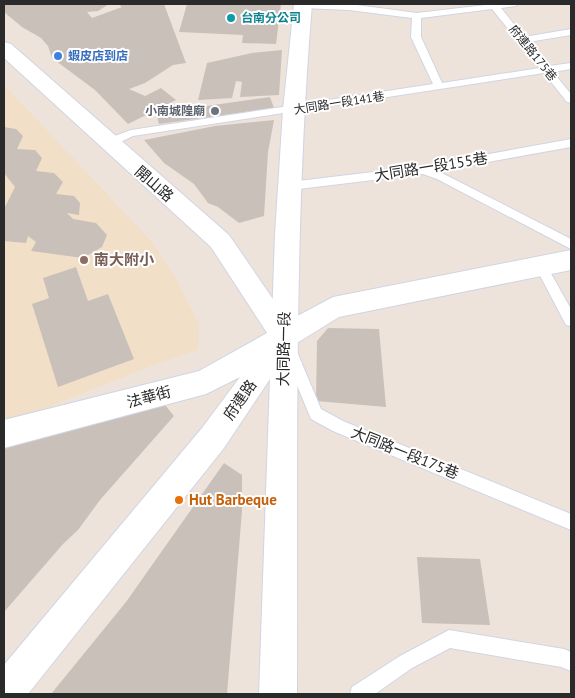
<svg xmlns="http://www.w3.org/2000/svg" width="575" height="698" font-family="'PT Sans','Noto Sans TC',sans-serif">
  <style>
    .education { fill: #f1dfc7 }
    .building { fill: #c9c0ba }
    .lines { fill: none; stroke-linecap: round; stroke-linejoin: round }
    .lane-casing { stroke: #cfd5e4; stroke-width: 2 }
    .street-casing { stroke: #cfd5e4; stroke-width: 2 }
    .secondary-casing { stroke: #cfd5e4; stroke-width: 2 }
    .lane { fill: #fff; fill-rule: evenodd }
    .street { fill: #fff; fill-rule: evenodd }
    .secondary { fill: #fff; fill-rule: evenodd }
    .culture-dot { fill: #0f9aa8; stroke: #fff; stroke-width: 2 }
    .shop-dot { fill: #3f7fe0; stroke: #fff; stroke-width: 2 }
    .worship-dot { fill: #6b7280; stroke: #fff; stroke-width: 2 }
    .education-dot { fill: #8d6e63; stroke: #fff; stroke-width: 2 }
    .food-dot { fill: #e8710a; stroke: #fff; stroke-width: 2 }
    .labels { text-anchor: middle; stroke-width: 4; stroke-linejoin: round; paint-order: stroke }
    .far-culture-label { font-size: 12px; font-weight: bold; fill: #0d838f; stroke: #fff; text-anchor: start }
    .far-street-label { font-size: 12px; fill: #2a2a2a; stroke: #fff }
    .far-shop-label { font-size: 12px; font-weight: bold; fill: #366cbe; stroke: #fff; text-anchor: start }
    .far-worship-label { font-size: 12px; font-weight: bold; fill: #5b616d; stroke: #fff; text-anchor: end }
    .street-label { font-size: 15px; fill: #2a2a2a; stroke: #fff }
    .education-label { font-size: 15px; font-weight: bold; fill: #785e54; stroke: #fff; text-anchor: start }
    .food-label { font-size: 15px; font-weight: bold; fill: #c56008; stroke: #fff; text-anchor: start }
  </style>
  <rect width="100%" height="100%" fill="#eee3da"/>
  <!-- education -->
  <path class="education" d="M4 85 151 241 177 280 199 324 198 350 149 367 4 425Z"/>
  <!-- building -->
  <path class="building" d="M4 4H109L98 11 87 12 92 18 122 7 118 4H164L186 63 173 65 145 83 129 89 145 96 161 88 176 100 128 124 95 90 52 58 48 46 41 38 22 27 4 12Z
    M187 4H281L276 44 242 43 243 35 179 32Z
    M282 50 279 95 240 97 242 82 236 81 232 98 198 100 207 63 252 53Z
    M270 97 274 108 159 124 156 113Z
    M274 120 268 152 264 216 239 223 218 207 208 203 194 184 164 163 144 140 215 126Z
    M4 127 16 129 23 136 17 149 35 150 42 158 36 171 54 173 63 182 56 194 74 196 80 203 79 215 67 213 73 219 96 223 107 235 102 247 83 258 31 251 36 242 28 236 26 243 4 241V209L15 187 4 173Z
    M76 267 88 301 108 294 134 359 58 387 32 304 49 298 43 278Z
    M328 328 379 329 386 407 316 401 317 341Z
    M161 400 174 416 100 500 78 530 63 544 4 612V448L26 438Z
    M224 463 242 475V511L227 694H51L126 602Z
    M417 557 480 559 490 625 422 623Z"/>
  <g class="lines">
    <defs>
      <path id="lane" d="M299 4H349L417 13 494 4H517L516 6 501 8 524 37 571 29V35L528 42 549 66 571 63V69L553 72 571 94V103L567 102 544 73 133 136 112 146H104V140L131 130 433 84 411 37 412 18 349 10 303 8 300 7ZM492 9 540 68 442 83 421 37V18Z
        M571 139V147L438 171 571 239V249L437 179 423 174 290 190 284 186 290 182 423 166Z
        M541 261 545 263 571 309V326L566 325 535 266Z
        M290 345 295 347 321 409 343 421 571 514V530L333 431 311 419 283 351 285 347Z
        M449 630 564 649 571 652V671L561 667 450 648 412 668 375 694H350L352 687 400 656Z"/>
      <path id="street" d="M4 42 11 44 229 235 288 321 333 297 571 250V270L339 317 292 346 224 448 28 694H4V665L202 428 240 377 206 394 4 448V420L199 371 267 333 211 247 4 58Z"/>
      <path id="secondary" d="M294 4H312C293 233 298 464 297 694H259L275 234 283 110Z"/>
    </defs>
    <!-- lane casing -->
    <use href="#lane" class="lane-casing"/>
    <!-- street casing -->
    <use href="#street" class="street-casing"/>
    <!-- secondary casing -->
    <use href="#secondary" class="secondary-casing"/>
    <!-- lane -->
    <use href="#lane" class="lane"/>
    <!-- street -->
    <use href="#street" class="street"/>
    <!-- secondary -->
    <use href="#secondary" class="secondary"/>
  </g>
  <!-- markers -->
  <circle class="culture-dot" cx="231" cy="18" r="5"/>
  <circle class="shop-dot" cx="58" cy="56" r="5"/>
  <circle class="worship-dot" cx="215" cy="111" r="5"/>
  <circle class="education-dot" cx="84" cy="260" r="5"/>
  <circle class="food-dot" cx="179" cy="500" r="5"/>
  <g class="labels">
    <!-- far-culture labels -->
    <g class="far-culture-label">
      <text x="241" y="22">台南分公司</text>
    </g>
    <!-- far-street labels -->
    <g class="far-street-label">
      <text transform="translate(533 53) rotate(51)" y="4">府連路175巷</text>
      <text transform="translate(339 103) rotate(-9)" y="4">大同路一段141巷</text>
    </g>
    <!-- far-shop labels -->
    <g class="far-shop-label">
      <text x="68" y="60">蝦皮店到店</text>
    </g>
    <!-- far-worship labels -->
    <g class="far-worship-label">
      <text x="205" y="115">小南城隍廟</text>
    </g>
    <!-- street labels -->
    <g class="street-label">
      <text transform="translate(431 167) rotate(-9)" y="5">大同路一段155巷</text>
      <text transform="translate(154 184) rotate(41)" y="5">開山路</text>
      <text transform="translate(284 349) rotate(-89)" y="5">大同路一段</text>
      <text transform="translate(149 397) rotate(-15)" y="5">法華街</text>
      <text transform="translate(240 400) rotate(-55)" y="5">府連路</text>
      <text transform="translate(405 453) rotate(22)" y="5">大同路一段175巷</text>
    </g>
    <!-- education labels -->
    <g class="education-label">
      <text x="94" y="265">南大附小</text>
    </g>
    <!-- food labels -->
    <g class="food-label">
      <text x="189" y="505">Hut Barbeque</text>
    </g>
  </g>
  <!-- border -->
  <rect width="575" height="698" fill="none" stroke="#2a2a2a" stroke-width="10"/>
</svg>
